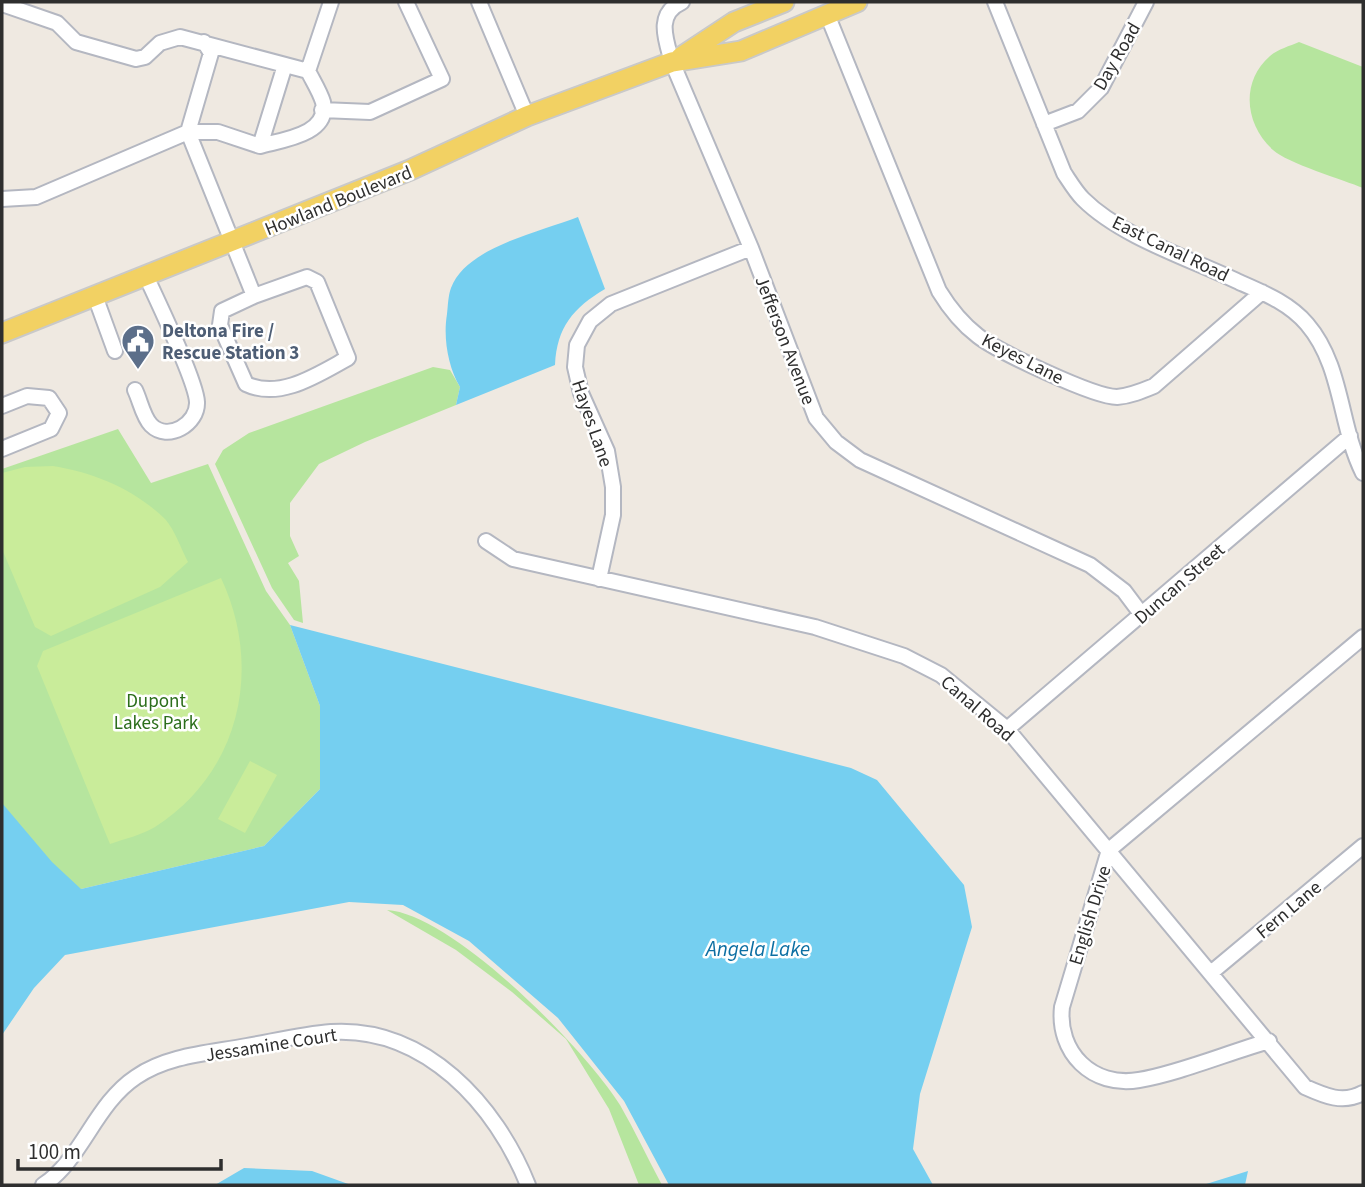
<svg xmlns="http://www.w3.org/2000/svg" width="1365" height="1187" font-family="'Source Sans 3',sans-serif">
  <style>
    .green { fill: #b6e59e }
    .pitch { fill: #c9ec9a }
    .water { fill: #75cff0 }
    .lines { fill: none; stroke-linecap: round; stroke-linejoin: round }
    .minor-casing { stroke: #b4b7c1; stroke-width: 18 }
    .major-casing { stroke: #c9c9c9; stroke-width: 23 }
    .minor { stroke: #fff; stroke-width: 14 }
    .major { stroke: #f2d163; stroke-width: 19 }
    .labels { text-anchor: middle; stroke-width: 5; stroke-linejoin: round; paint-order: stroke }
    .street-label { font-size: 19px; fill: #2e2e2e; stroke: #fff }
    .service-label { font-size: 19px; font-weight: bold; fill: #4e5e75; stroke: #fff; text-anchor: start }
    .park-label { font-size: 19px; fill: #2c6e1b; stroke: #fff }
    .water-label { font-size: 21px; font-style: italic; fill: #0d6fa3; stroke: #fff }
  </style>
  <rect width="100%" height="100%" fill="#efe9e1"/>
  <!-- green -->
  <path class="green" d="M1299 42 1363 67V188C1344 180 1287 163 1273 150 1245 125 1240 82 1270 56 1278 49 1290 46 1299 42Z
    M433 367 450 370 460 387 456 405 365 442 319 464 290 503V536L299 556 288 563 299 581 303 623 294 620 272 588 215 464 223 450 249 433Z
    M118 429 151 483 208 464 266 591 290 625 320 706V789L264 846 81 889 2 915V469Z
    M387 910C453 914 585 1049 620 1105 635 1131 648 1159 662 1185H639L609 1109 566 1039 512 992 456 950Z"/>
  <!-- pitch -->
  <path class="pitch" d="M53 466C95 473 134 489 165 519 175 530 181 549 188 562L160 587 51 636 35 627 2 549V473L25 467Z
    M221 578C263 667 241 772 155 827 142 835 124 839 110 844L37 666 43 651Z
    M250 761 277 775 245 833 218 819Z"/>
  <!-- water -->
  <path class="water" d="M578 217 605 289C573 308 557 327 555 365L456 405 460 387C448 367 443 338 447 314 448 306 448 296 451 288 466 247 540 232 578 217Z
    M290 625 851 768 877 780 964 885 972 927 920 1094 913 1149 933 1185H669L624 1101 558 1018 469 941 403 905 349 902 65 955 34 988 2 1035V803L52 862 81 889 264 846 320 789V706Z
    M244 1168 312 1171 351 1185H215Z
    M1248 1171 1245 1185H1203Z"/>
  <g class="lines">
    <defs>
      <path id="minor" d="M479 2 527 116
        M682 2C655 14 666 40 672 62L751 248 816 418 836 442 860 460 1090 565 1124 591 1142 615
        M995 2 1064 173C1070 182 1076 192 1083 199 1121 237 1191 259 1239 282 1264 293 1289 303 1307 324 1343 366 1339 425 1363 473
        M2 4 57 23 76 42 136 59 145 57 160 43 180 37 308 71 331 2
        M827 14 939 291C950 309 961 323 978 336 997 351 1094 397 1117 397 1130 396 1142 391 1154 386L1262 292
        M204 42 211 53 188 132H218L260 146 285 65
        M322 110 370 112 442 79 406 2
        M1044 124 1078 111 1101 88 1146 2
        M260 146C281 140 330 135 323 102 320 92 313 81 308 71
        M2 199 36 197 188 132 254 296 222 311 220 325 246 384C280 400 317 375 348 358L317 282 307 277 254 296
        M95 296 115 351
        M135 390C140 400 143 417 151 425 168 442 198 424 197 402 196 381 157 300 146 276
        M2 406 27 396 49 398 59 413 51 429 2 449
        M486 541 513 559 815 627 904 656 941 675 1007 729 1305 1087C1325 1096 1343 1104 1363 1093
        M599 579 613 515V487L607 451 581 393 575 367 577 345 590 321 611 304 751 248
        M1007 729 1350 436
        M1212 972 1363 846
        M1269 1041C1230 1052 1177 1074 1139 1080 1092 1088 1057 1052 1062 1007L1109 850 1363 637
        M43 1185C81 1161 95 1104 136 1077 168 1055 210 1053 247 1046 275 1041 304 1034 331 1032 425 1026 496 1105 528 1185"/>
      <path id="major" d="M681 57 734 22 784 2
        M2 333 410 170 527 116 672 62 741 51 857 2"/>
    </defs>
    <!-- minor casing -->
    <use href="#minor" class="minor-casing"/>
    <!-- major casing -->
    <use href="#major" class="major-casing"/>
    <!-- minor -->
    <use href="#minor" class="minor"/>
    <!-- major -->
    <use href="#major" class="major"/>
  </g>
  <!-- icons -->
  <defs>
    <symbol id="civic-pin" viewBox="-11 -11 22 30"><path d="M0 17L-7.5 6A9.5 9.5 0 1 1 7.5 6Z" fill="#5c6f8a" stroke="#fff"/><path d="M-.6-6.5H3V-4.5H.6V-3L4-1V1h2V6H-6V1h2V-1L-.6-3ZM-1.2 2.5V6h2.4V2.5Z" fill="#fff"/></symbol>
  </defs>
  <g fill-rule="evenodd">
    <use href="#civic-pin" x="119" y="322" width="38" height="52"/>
  </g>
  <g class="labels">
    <!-- street labels -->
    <g class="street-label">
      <text transform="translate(1116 56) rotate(-60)" y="7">Day Road</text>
      <text transform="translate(338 200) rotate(-22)" y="7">Howland Boulevard</text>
      <text transform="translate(1171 248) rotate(26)" y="7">East Canal Road</text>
      <text transform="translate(786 340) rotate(69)" y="7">Jefferson Avenue</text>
      <text transform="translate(1023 358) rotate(27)" y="7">Keyes Lane</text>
      <text transform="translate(593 423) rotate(71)" y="7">Hayes Lane</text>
      <text transform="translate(1179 583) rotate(-41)" y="7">Duncan Street</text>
      <text transform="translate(978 708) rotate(41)" y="7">Canal Road</text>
      <text transform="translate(1288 909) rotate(-40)" y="7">Fern Lane</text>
      <text transform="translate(1089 915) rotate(-73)" y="7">English Drive</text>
      <text transform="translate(271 1044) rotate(-9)" y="7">Jessamine Court</text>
    </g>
    <!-- service labels -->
    <g class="service-label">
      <text x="162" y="337">Deltona Fire /<tspan x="162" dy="22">Rescue Station 3</tspan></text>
    </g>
    <!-- park labels -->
    <g class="park-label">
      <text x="156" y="707">Dupont<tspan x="156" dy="22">Lakes Park</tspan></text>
    </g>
    <!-- water labels -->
    <g class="water-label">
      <text x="758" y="956">Angela Lake</text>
    </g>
  </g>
  <!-- border -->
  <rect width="1365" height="1187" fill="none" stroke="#2e2e2e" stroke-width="7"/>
  <!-- scale -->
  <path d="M18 1159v10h203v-10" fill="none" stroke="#2e2e2e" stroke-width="3.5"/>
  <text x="28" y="1159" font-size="21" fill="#2e2e2e" stroke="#ffffff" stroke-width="5" paint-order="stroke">100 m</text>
</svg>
